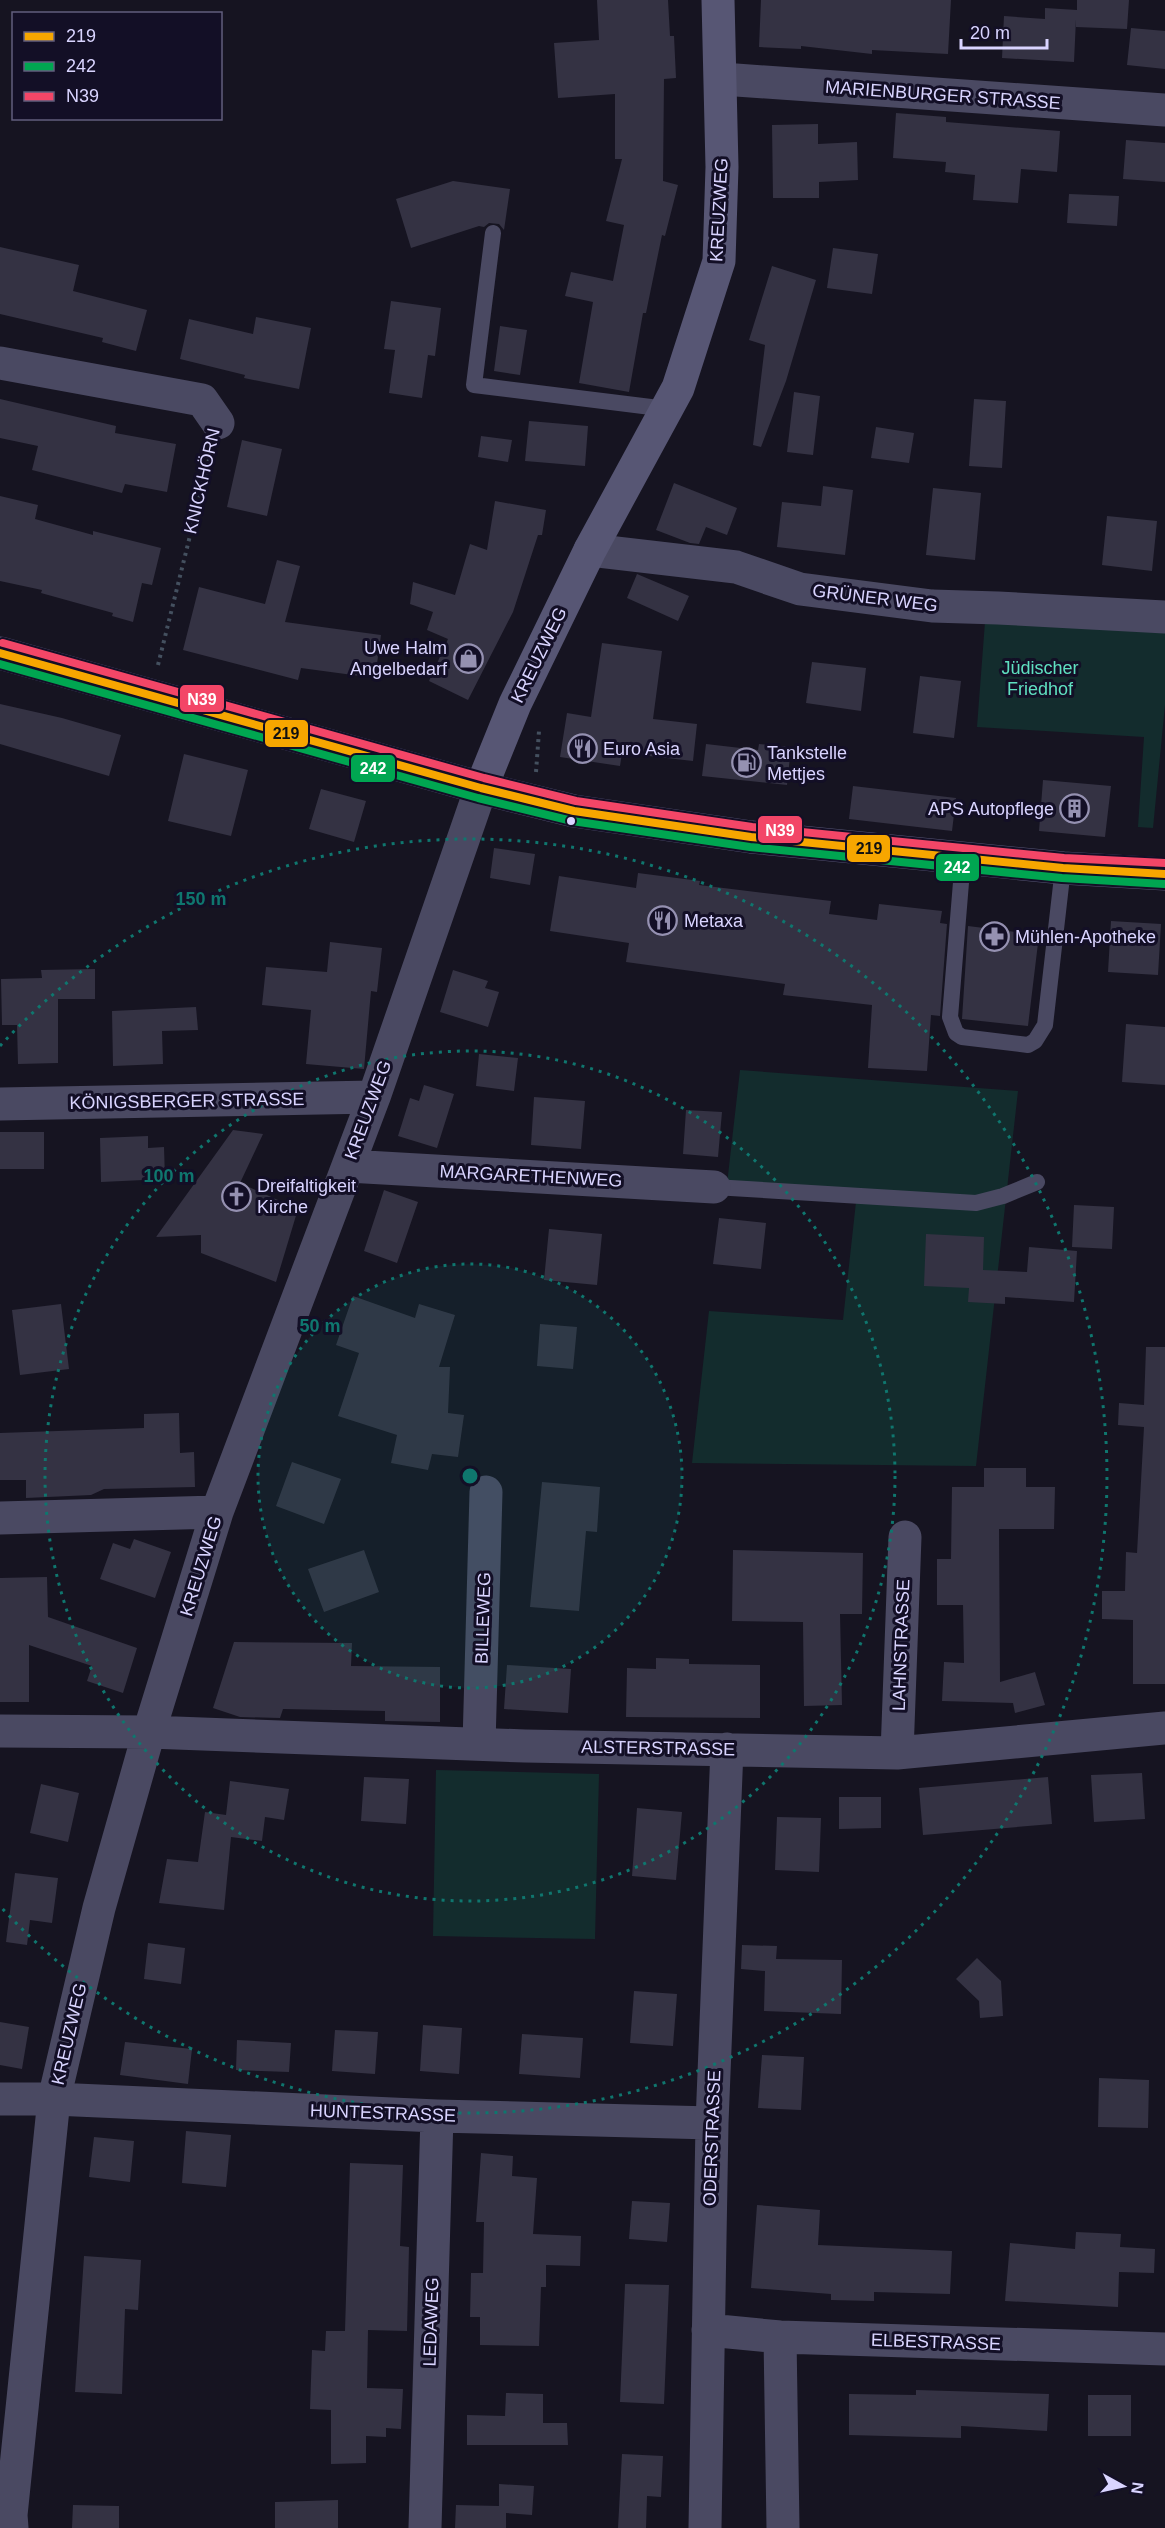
<svg xmlns="http://www.w3.org/2000/svg" width="1165" height="2528" font-family="Helvetica,sans-serif">
  <style>
    .green { fill: #132c2d }
    .building { fill: #343243 }
    .lines { fill: none; stroke-linecap: round; stroke-linejoin: round }
    .path { stroke: #44505f; stroke-width: 4; stroke-dasharray: 3 4.5; stroke-linecap: butt }
    .lane { stroke: #4a4962; stroke-width: 16 }
    .street { stroke: #4a4962; stroke-width: 33 }
    .secondary { stroke: #575674; stroke-width: 33 }
    .bus-1-casing { stroke: #130f26; stroke-width: 12 }
    .bus-2-casing { stroke: #130f26; stroke-width: 12 }
    .bus-3-casing { stroke: #130f26; stroke-width: 12 }
    .bus-1 { stroke: #f7a600; stroke-width: 8 }
    .bus-2 { stroke: #00a651; stroke-width: 8 }
    .bus-3 { stroke: #f34667; stroke-width: 8 }
    .ring { fill: none; stroke: #0f766e; stroke-width: 3; stroke-dasharray: 3 6 }
    .bus-dot { fill: #d9d4ff; stroke: #130f26; stroke-width: 2 }
    .labels { text-anchor: middle; stroke-width: 6; stroke-linejoin: round; paint-order: stroke }
    .street-label { font-size: 18px; fill: #d9d4ff; stroke: #130f26 }
    .poi-label { font-size: 18px; fill: #d9d4ff; stroke: #130f26; text-anchor: start }
    .park-label { font-size: 18px; fill: #5fe0c0; stroke: #130f26 }
    .centre { fill: #0f766e; stroke: #130f26; stroke-width: 3 }
    .ring-label { font-size: 18px; text-anchor: middle; font-weight: bold; fill: #0f766e; stroke: #130f26; stroke-width: 6; stroke-linejoin: round; paint-order: stroke }
    .line-badge { stroke: #130f26; stroke-width: 2 }
    .badge-label { font-size: 16px; text-anchor: middle; font-weight: bold; fill: #fff }
    .pale-badge-label { font-size: 16px; text-anchor: middle; font-weight: bold; fill: #111 }
  </style>
  <rect width="100%" height="100%" fill="#161421"/>
  <!-- green -->
  <path class="green" d="M985 622 1165 633V705L1153 828 1138 827 1144 737 977 727Z
    M740 1070 1018 1091 976 1466 692 1463 709 1311 843 1320 856 1202 726 1193Z
    M436 1770 599 1774 595 1939 433 1936Z"/>
  <!-- building -->
  <path class="building" d="M597 0H668L670 36H674L676 78 664 79 663 181 678 185 665 236 662 235 646 313H643L629 392 579 383 593 302 565 296 571 272 613 281 624 225 606 221 622 159H615V94L558 98 554 43 599 40Z
    M761 0H951L948 54 872 50V54L801 46V49L759 47Z
    M1077 0H1129L1127 29 1076 27V19L1074 62 1002 58 1004 16 1045 19V8L1077 10Z
    M1131 28 1165 31V69L1127 65Z
    M896 113 946 117V122L1060 131 1057 172 1021 169 1018 203 973 200 975 175 945 172 946 162 893 158Z
    M818 124V144L857 142 858 180 819 182V198H773L772 125Z
    M1126 140 1165 143V182L1123 179Z
    M453 181 510 189 504 230 499 224 489 223 484 227 479 226 411 248 396 199Z
    M1069 194 1119 196 1117 226 1067 223Z
    M0 247 79 265 73 291 147 310 136 351 102 342 103 338 0 314Z
    M833 248 878 254 872 294 827 288Z
    M772 266 816 280 786 381 761 447 753 445 765 345 749 340Z
    M391 301 441 308 435 356 428 355 422 398 389 393 395 350 384 349Z
    M256 317 311 328 299 389 244 378 245 375 180 359 189 319 253 334Z
    M500 326 527 330 520 375 494 371Z
    M794 392 820 396 813 455 787 452Z
    M0 399 116 426 115 433 176 444 167 492 125 484 122 493 32 470 38 446 0 438Z
    M974 399 1006 401 1002 468 969 466Z
    M529 421 588 426 585 466 525 461Z
    M876 427 914 433 909 463 871 458Z
    M481 436 512 440 508 462 478 457Z
    M242 440 282 449 267 516 227 507Z
    M674 483 737 508 727 535 706 527 699 544 690 543 656 530Z
    M823 486 853 490 845 555 777 547 782 502 821 506Z
    M933 488 981 493 975 560 926 555Z
    M0 496 38 505 35 519 93 535V531L161 548 152 585 142 583 133 622 112 616 113 613 41 593 42 590 0 581Z
    M495 501 546 510 542 535H538L513 612 468 700 429 681 448 639 427 630 433 612 410 604 413 582 455 595 470 544 487 550Z
    M1107 516 1157 521 1152 571 1102 565Z
    M277 560 300 566 285 622 381 635 375 678 301 668 298 680 183 650 199 587 265 604Z
    M637 574 689 596 678 621 627 598Z
    M602 643 662 651 653 719 697 724 693 761 622 753 620 766 560 757 567 713 591 717Z
    M812 662 866 668 861 711 806 703Z
    M920 676 961 681 954 738 913 733Z
    M0 704 62 718 121 735 109 776 0 744Z
    M706 744 758 750 759 744 791 747 787 785 702 776Z
    M184 754 248 770 231 836 168 821Z
    M1043 780 1111 786 1105 837 1039 831Z
    M853 786 956 798 952 831 849 819Z
    M321 789 366 801 354 842 309 829Z
    M494 848 535 854 530 885 490 878Z
    M638 873 700 881 699 885 831 901 829 914 877 920 879 904 942 911 940 923 947 924 940 1016 931 1015 927 1071 868 1068 872 1005 783 995 785 984 626 962 629 943 550 931 559 876 636 888Z
    M1111 921 1161 924 1158 975 1108 972Z
    M968 926 1039 935 1028 1026 962 1019Z
    M330 942 382 948 377 992 371 991 364 1069 306 1064 311 1010 262 1005 266 967 327 972Z
    M95 969V999H58V1063L18 1064 17 1025H2L1 979 42 978 41 970Z
    M453 970 488 981 485 988 499 992 488 1027 440 1012Z
    M196 1007 198 1030 162 1031 163 1064 113 1066 112 1011Z
    M1126 1024 1165 1027V1085L1122 1082Z
    M479 1054 518 1058 514 1091 476 1086Z
    M424 1085 454 1094 437 1148 398 1136 410 1098 419 1101Z
    M534 1097 585 1101 581 1149 531 1145Z
    M686 1110 722 1112 718 1157 683 1154Z
    M233 1130 263 1134 240 1183 298 1209 276 1282 201 1253V1235L156 1237Z
    M0 1132H44V1169H0Z
    M148 1136V1148L164 1147 165 1179 101 1182 100 1138Z
    M384 1190 418 1202 397 1263 364 1251Z
    M1074 1205 1114 1207 1112 1249 1072 1247Z
    M719 1218 766 1223 761 1269 713 1264Z
    M549 1229 602 1234 597 1285 544 1280Z
    M926 1234 984 1237 983 1270 1027 1272 1029 1247 1077 1251 1074 1302 1005 1297V1304L968 1302 969 1288 924 1286Z
    M353 1296 415 1318 419 1304 455 1315 439 1367H450L448 1413 464 1415 458 1457 432 1454 428 1470 391 1463 397 1435 338 1416 359 1353 336 1345Z
    M61 1304 69 1369 20 1375 12 1310Z
    M540 1324 577 1327 573 1369 537 1366Z
    M1146 1347H1165V1684H1133V1620L1102 1619V1591H1125L1126 1552 1137 1553 1144 1427 1118 1425 1119 1403 1144 1405Z
    M179 1413 180 1453 194 1452 195 1487 104 1489 91 1495 26 1498V1480H0V1433L144 1428V1414Z
    M292 1462 341 1479 324 1524 276 1506Z
    M984 1468H1026V1487H1055L1054 1529H999L1000 1682 1035 1672 1045 1705 1015 1713 1013 1703 942 1701 944 1662 964 1663 963 1605H937V1559H951L952 1487H984Z
    M542 1482 600 1487 597 1532 586 1531 579 1611 530 1607Z
    M134 1539 171 1552 155 1598 100 1579 113 1543 130 1549Z
    M364 1550 379 1592 324 1612 308 1569Z
    M733 1550 863 1553 862 1614H840L842 1705 804 1706 803 1622 732 1621Z
    M47 1577 48 1617 137 1648 123 1693 87 1681 92 1666 29 1645V1702H0V1578Z
    M234 1642 352 1643 351 1666 440 1667V1722L385 1721V1711L283 1709 280 1718 240 1717 213 1708Z
    M656 1658 689 1659V1664L760 1665V1718L626 1717 627 1668 656 1669Z
    M507 1665 571 1669 568 1713 504 1709Z
    M1142 1773 1145 1819 1094 1822 1091 1775Z
    M364 1777 409 1779 406 1824 361 1821Z
    M1048 1777 1052 1824 923 1835 919 1788Z
    M230 1781 289 1789 284 1820 265 1817 262 1841 231 1837 224 1910 159 1903 167 1859 198 1862 205 1812 226 1815Z
    M41 1784 79 1793 68 1842 30 1833Z
    M839 1797H881V1828L839 1829Z
    M637 1808 682 1812 676 1880 632 1876Z
    M777 1817 821 1818 819 1872 775 1870Z
    M15 1873 58 1878 52 1923 30 1920 27 1945 6 1942Z
    M148 1943 185 1948 181 1984 144 1979Z
    M742 1945 777 1946 776 1959 842 1960 841 2014 764 2011 765 1971 741 1969Z
    M977 1958 1001 1981 1003 2016 980 2018 979 2001 956 1979Z
    M634 1991 677 1994 673 2046 630 2043Z
    M0 2022 29 2027 22 2069 0 2065Z
    M423 2025 462 2028 459 2074 420 2071Z
    M335 2030 378 2032 375 2074 332 2071Z
    M522 2034 583 2038 580 2078 519 2074Z
    M237 2040 291 2043 289 2072 236 2070Z
    M125 2042 192 2049 188 2084 120 2075Z
    M762 2055 804 2057 801 2110 758 2108Z
    M1099 2078 1149 2080 1148 2128 1098 2127Z
    M186 2131 231 2135 226 2187 182 2183Z
    M94 2137 134 2141 130 2182 89 2177Z
    M481 2153 513 2156 512 2176 537 2178 533 2234 581 2236 580 2266 546 2265V2287H541L539 2346 480 2345V2317H470L471 2273H483L484 2222H476Z
    M350 2163 403 2165 400 2246 409 2247 407 2331 368 2330 367 2388 403 2389 401 2429 386 2428V2437L366 2436V2463L331 2464V2410L310 2409 312 2350 325 2351 326 2331H345Z
    M632 2201 670 2203 667 2242 629 2239Z
    M757 2205 820 2210 818 2245 952 2251 950 2294 874 2292V2301L831 2300V2294L751 2288Z
    M1076 2232 1121 2234 1120 2247 1155 2249 1154 2273 1119 2272 1118 2307 1005 2301 1010 2243 1075 2249Z
    M84 2256 141 2260 138 2310 125 2309 122 2394 75 2392Z
    M625 2284 669 2285 664 2404 620 2402Z
    M916 2390 1049 2394 1047 2431 961 2426V2438L849 2435V2394L916 2395Z
    M506 2393 543 2394V2423H567L568 2445H467V2415L505 2416Z
    M1088 2395H1131V2436H1088Z
    M622 2454 663 2456 661 2497 647 2496 646 2528H618Z
    M499 2484 534 2486 532 2515 506 2513V2528H455L456 2505 499 2506Z
    M338 2500V2528H275V2502Z
    M73 2505 119 2506V2528H72Z"/>
  <g class="lines">
    <!-- path -->
    <path class="path" d="M158 665 211 451
      M536 772 539 731"/>
    <!-- lane -->
    <path class="lane" d="M493 233 474 385 667 409
      M963 858 950 1017 956 1033 962 1037 1028 1045 1035 1041 1045 1025 1063 868
      M714 1187 976 1203 1003 1196 1037 1182"/>
    <!-- street -->
    <path class="street" d="M722 79 1165 110
      M0 363 202 400 218 423
      M590 550 736 567 800 589 932 606 998 608 1165 617
      M0 1104 374 1097
      M348 1166 714 1187
      M0 1518 217 1512
      M0 1731 149 1732 525 1746 897 1753 1165 1728
      M479 1744 486 1492
      M897 1753 905 1537
      M0 2099H54L437 2116 712 2123
      M708 2330 780 2337 1165 2349
      M780 2337 783 2528
      M12 2528 11 2515 54 2099 99 1908 149 1732 217 1512 374 1097 481 788
      M425 2528 437 2116
      M705 2528 712 2123 727 1749"/>
    <!-- secondary -->
    <path class="secondary" d="M0 653 481 788 574 811 751 837 1063 868 1165 874
      M481 788 515 704 590 550 678 388 719 261 722 167 718 0"/>
    <defs>
      <path id="bus-1" d="M0 653 481 788 574 811 751 837 1063 868 1165 874"/>
      <path id="bus-2" d="M0 664 478 798 572 821 750 847 1062 878 1164 884"/>
      <path id="bus-3" d="M3 643 484 778 576 801 752 827 1064 858 1165 863"/>
    </defs>
    <!-- bus-1 casing -->
    <use href="#bus-1" class="bus-1-casing"/>
    <!-- bus-2 casing -->
    <use href="#bus-2" class="bus-2-casing"/>
    <!-- bus-3 casing -->
    <use href="#bus-3" class="bus-3-casing"/>
    <!-- bus-1 -->
    <use href="#bus-1" class="bus-1"/>
    <!-- bus-2 -->
    <use href="#bus-2" class="bus-2"/>
    <!-- bus-3 -->
    <use href="#bus-3" class="bus-3"/>
  </g>
  <!-- distance rings -->
  <circle cx="470" cy="1476" r="212" fill="#0f766e" fill-opacity=".12"/>
  <g class="ring">
    <circle cx="470" cy="1476" r="212"/>
    <circle cx="470" cy="1476" r="425"/>
    <path d="M0 1046A637 637 0 1 1 0 1906"/>
  </g>
  <!-- icons -->
  <defs>
    <symbol id="shop-ring" viewBox="-11 -11 22 22"><circle r="9.5" fill="#130f26" stroke="#9591b1" stroke-width="1.5"/><path d="M-5-2.5h2.3a2.7 3.5 0 0 1 5.4 0H5L5.5 6h-11ZM-1.5-2.5h3a1.5 2.3 0 0 0-3 0Z" fill="#9591b1"/></symbol>
    <symbol id="restaurant-ring" viewBox="-11 -11 22 22"><circle r="9.5" fill="#130f26" stroke="#9591b1" stroke-width="1.5"/><path d="M-5-6h1v4h1v-4h1v4h1v-4h1v5L-1.5 .5V6h-2V.5L-5-1ZM5-6V6H3V1.5H1.5Q1.5-4 5-6Z" fill="#9591b1"/></symbol>
    <symbol id="fuel-ring" viewBox="-11 -11 22 22"><circle r="9.5" fill="#130f26" stroke="#9591b1" stroke-width="1.5"/><path d="M-5.5-6h7V0h2V4h1.3V-2.5L3-4.5l.8-.8L6-3V5H2.5V1h-1V6h-7ZM-4.2-4.7v3.2H.2V-4.7Z" fill="#9591b1"/></symbol>
    <symbol id="building-ring" viewBox="-11 -11 22 22"><circle r="9.5" fill="#130f26" stroke="#9591b1" stroke-width="1.5"/><path d="M-4-6H4V6H1V3H-1V6H-4ZM-2.5-4.3h1.7v1.8h-1.7ZM.8-4.3h1.7v1.8H.8ZM-2.5-1h1.7V.8h-1.7ZM.8-1h1.7V.8H.8Z" fill="#9591b1"/></symbol>
    <symbol id="pharmacy-ring" viewBox="-11 -11 22 22"><circle r="9.5" fill="#130f26" stroke="#9591b1" stroke-width="1.5"/><path d="M-2-6h4v4h4v4h-4v4h-4v-4h-4v-4h4Z" fill="#9591b1"/></symbol>
    <symbol id="church-ring" viewBox="-11 -11 22 22"><circle r="9.5" fill="#130f26" stroke="#9591b1" stroke-width="1.5"/><path d="M-1.2-6h2.4v3.5h3.3v2.4h-3.3V6h-2.4V-.1h-3.3v-2.4h3.3Z" fill="#9591b1"/></symbol>
  </defs>
  <g fill-rule="evenodd">
    <use href="#shop-ring" x="452" y="642" width="33" height="33"/>
    <use href="#restaurant-ring" x="566" y="732" width="33" height="33"/>
    <use href="#fuel-ring" x="730" y="746" width="33" height="33"/>
    <use href="#building-ring" x="1058" y="792" width="33" height="33"/>
    <use href="#restaurant-ring" x="646" y="904" width="33" height="33"/>
    <use href="#pharmacy-ring" x="978" y="920" width="33" height="33"/>
    <use href="#church-ring" x="220" y="1180" width="33" height="33"/>
  </g>
  <!-- markers -->
  <circle class="bus-dot" cx="571" cy="821" r="5"/>
  <g class="labels">
    <!-- street labels -->
    <g class="street-label">
      <text transform="translate(943 95) rotate(4)" y="6">MARIENBURGER STRASSE</text>
      <text transform="translate(719 210) rotate(-87)" y="6">KREUZWEG</text>
      <text transform="translate(202 481) rotate(-77)" y="6">KNICKHÖRN</text>
      <text transform="translate(875 598) rotate(7)" y="6">GRÜNER WEG</text>
      <text transform="translate(539 655) rotate(-64)" y="6">KREUZWEG</text>
      <text transform="translate(187 1101) rotate(-1)" y="6">KÖNIGSBERGER STRASSE</text>
      <text transform="translate(368 1110) rotate(-70)" y="6">KREUZWEG</text>
      <text transform="translate(531 1176) rotate(3)" y="6">MARGARETHENWEG</text>
      <text transform="translate(201 1566) rotate(-73)" y="6">KREUZWEG</text>
      <text transform="translate(483 1618) rotate(-88)" y="6">BILLEWEG</text>
      <text transform="translate(901 1645) rotate(-88)" y="6">LAHNSTRASSE</text>
      <text transform="translate(658 1748) rotate(1)" y="6">ALSTERSTRASSE</text>
      <text transform="translate(69 2034) rotate(-77)" y="6">KREUZWEG</text>
      <text transform="translate(383 2113) rotate(2)" y="6">HUNTESTRASSE</text>
      <text transform="translate(712 2138) rotate(-88)" y="6">ODERSTRASSE</text>
      <text transform="translate(431 2322) rotate(-88)" y="6">LEDAWEG</text>
      <text transform="translate(936 2342) rotate(2)" y="6">ELBESTRASSE</text>
    </g>
    <!-- poi labels -->
    <g class="poi-label">
      <text x="447" y="654" text-anchor="end">Uwe Halm<tspan x="447" dy="21">Angelbedarf</tspan></text>
      <text x="603" y="755">Euro Asia</text>
      <text x="767" y="759">Tankstelle<tspan x="767" dy="21">Mettjes</tspan></text>
      <text x="1054" y="815" text-anchor="end">APS Autopflege</text>
      <text x="684" y="927">Metaxa</text>
      <text x="1015" y="943">Mühlen-Apotheke</text>
      <text x="257" y="1192">Dreifaltigkeit<tspan x="257" dy="21">Kirche</tspan></text>
    </g>
    <!-- park labels -->
    <g class="park-label">
      <text x="1040" y="674">Jüdischer<tspan x="1040" dy="21">Friedhof</tspan></text>
    </g>
  </g>
  <circle cx="470" cy="1476" r="9" class="centre"/>
  <g class="ring-label">
    <text x="201" y="905">150 m</text>
    <text x="169" y="1182">100 m</text>
    <text x="320" y="1332">50 m</text>
  </g>
  <g class="line-badge">
    <rect x="179" y="684" width="46" height="29" rx="6" fill="#f34667"/>
    <rect x="264" y="719" width="45" height="29" rx="6" fill="#f7a600"/>
    <rect x="350" y="754" width="46" height="29" rx="6" fill="#00a651"/>
    <rect x="757" y="815" width="46" height="29" rx="6" fill="#f34667"/>
    <rect x="846" y="834" width="45" height="29" rx="6" fill="#f7a600"/>
    <rect x="935" y="853" width="45" height="29" rx="6" fill="#00a651"/>
  </g>
  <g class="badge-label">
    <text x="202" y="705">N39</text>
    <text x="373" y="774">242</text>
    <text x="780" y="836">N39</text>
    <text x="957" y="873">242</text>
  </g>
  <g class="pale-badge-label">
    <text x="286" y="739">219</text>
    <text x="869" y="854">219</text>
  </g>
  <!-- legend -->
  <rect x="12" y="12" width="210" height="108" fill="#130f26" stroke="#625e7d" stroke-width="1.5"/>
  <rect x="24" y="32" width="30" height="9" fill="#f7a600" stroke="#625e7d" stroke-width="1.5"/>
  <text x="66" y="42" font-size="18" fill="#d9d4ff">219</text>
  <rect x="24" y="62" width="30" height="9" fill="#00a651" stroke="#625e7d" stroke-width="1.5"/>
  <text x="66" y="72" font-size="18" fill="#d9d4ff">242</text>
  <rect x="24" y="92" width="30" height="9" fill="#f34667" stroke="#625e7d" stroke-width="1.5"/>
  <text x="66" y="102" font-size="18" fill="#d9d4ff">N39</text>
  <!-- north arrow -->
  <g transform="translate(1123 2486) rotate(98)" stroke="#130f26" stroke-width="4.5" paint-order="stroke">
  <path d="M0-4.5L10 22L0 15L-10 22Z" fill="#d9d4ff"/>
  <text y="-9" font-size="16" font-weight="bold" text-anchor="middle" fill="#d9d4ff">N</text>
  </g>
  <!-- scale -->
  <path d="M961 39v9h86v-9" fill="none" stroke="#d9d4ff" stroke-width="3"/>
  <text x="970" y="39" font-size="18" fill="#d9d4ff" stroke="#130f26" stroke-width="4.5" paint-order="stroke">20 m</text>
</svg>
